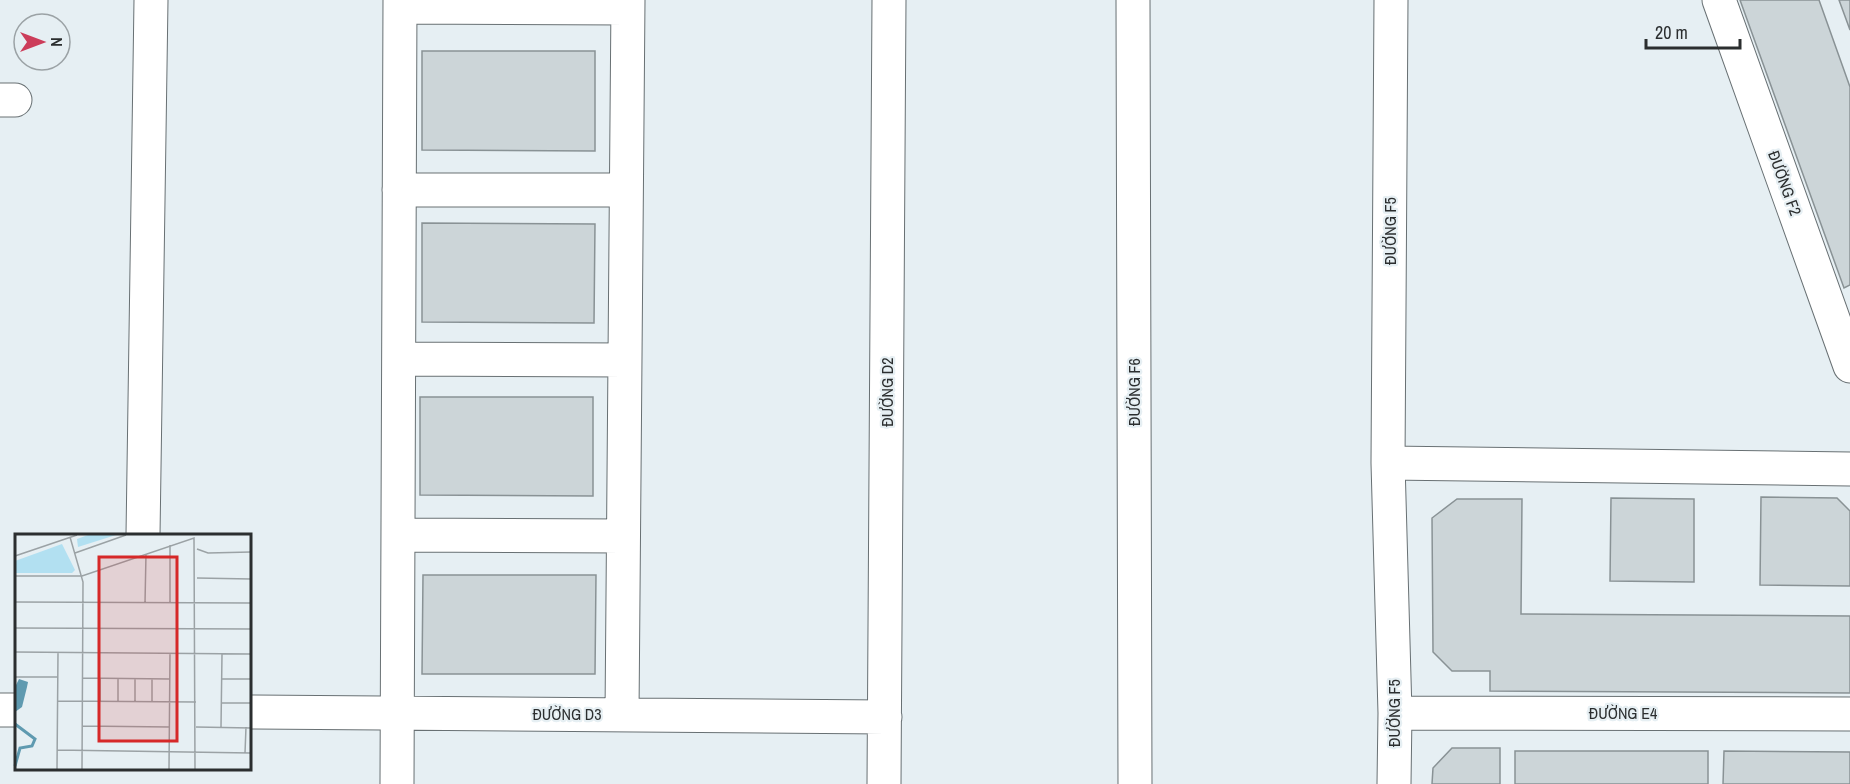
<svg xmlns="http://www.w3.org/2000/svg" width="1850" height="784" font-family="'Archivo Narrow',sans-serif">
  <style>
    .building { fill: #ccd5d8; stroke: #899295; stroke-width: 1.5 }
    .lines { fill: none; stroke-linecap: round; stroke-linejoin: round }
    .street-casing { stroke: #687073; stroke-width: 35 }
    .street { stroke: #fff; stroke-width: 33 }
    .labels { text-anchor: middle; stroke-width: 4.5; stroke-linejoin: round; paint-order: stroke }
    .street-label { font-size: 16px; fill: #2b2e2f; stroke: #e6eff3 }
    .inset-river { fill: none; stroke: #5f9ab0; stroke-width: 3 }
    .inset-road { fill: none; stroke: #9ba2a5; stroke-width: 1.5 }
    .view { fill: #d62828; fill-opacity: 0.15; stroke: #d62828; stroke-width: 3 }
    .inset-edge { fill: none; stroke: #2b2e2f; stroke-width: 3 }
  </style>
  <rect width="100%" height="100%" fill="#e6eff3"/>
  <!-- building -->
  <path class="building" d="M1740 0H1819L1850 87V285L1844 288Z
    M1839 0H1850V30Z
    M422 51H595V151L422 150Z
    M422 223 595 224 594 323 422 322Z
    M420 397H593V496L420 495Z
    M1761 497 1837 498 1850 511V586L1760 585Z
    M1611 498 1694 499V582L1610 581Z
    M1457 499H1522L1521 614 1850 616V693L1490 691V671H1452L1433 652 1432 518Z
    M423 575H596L595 674H422Z
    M1452 748H1500V784H1432L1433 768Z
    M1515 751H1708V784H1515Z
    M1724 751 1850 752V784H1723Z"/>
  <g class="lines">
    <defs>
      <path id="street" d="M1133 0 1135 784
        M1391 0 1388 463 1395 713 1394 784
        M1719 0 1850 366
        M400 7 627 8
        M0 100H15
        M399 190H626
        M399 359 625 360
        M1388 463 1850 469
        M143 535 151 0
        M398 535 623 536
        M0 710H16
        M249 712 885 717
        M1395 713 1850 714
        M622 715 628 0
        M397 784 400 0
        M884 784 889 0"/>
    </defs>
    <!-- street casing -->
    <use href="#street" class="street-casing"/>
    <!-- street -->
    <use href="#street" class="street"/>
  </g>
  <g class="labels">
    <!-- street labels -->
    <g class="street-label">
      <text transform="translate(1785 183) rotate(70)" y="6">ĐƯỜNG F2</text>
      <text transform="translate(1390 231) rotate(-90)" y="6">ĐƯỜNG F5</text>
      <text transform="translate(887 392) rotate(-90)" y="6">ĐƯỜNG D2</text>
      <text transform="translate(1134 392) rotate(-90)" y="6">ĐƯỜNG F6</text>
      <text transform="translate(1394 713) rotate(-90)" y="6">ĐƯỜNG F5</text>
      <text x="1623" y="719">ĐƯỜNG E4</text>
      <text x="567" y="720">ĐƯỜNG D3</text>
    </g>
  </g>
  <!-- overview -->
  <g transform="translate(15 534)">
    <rect width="236" height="236" fill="#e6eff3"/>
    <path d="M73 1H101L63 13 62 5ZM47 10 60 36 57 39H0V27Z" fill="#b2e0f1"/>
    <path d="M4 145 13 148 12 153 7 173 0 178V153Z" fill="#5f9ab0"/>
    <path class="inset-river" d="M0 190 20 205 17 212 5 214 0 232"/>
    <path class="inset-road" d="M55 3 68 48 67 235M182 15 193 19 236 18M60 19 111 1M0 22 62 1M0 42H67L179 4 180 235M182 44 236 45M0 68 236 69M155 68V11M130 69 131 20M0 94 236 95M0 118 236 120M0 143H43M67 144 155 145M206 145H236M43 167 181 168M85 167V145M103 167V145M120 167V145M137 167V145M206 169H236M67 192 155 193M181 193 236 194M206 193 207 120M42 216 236 219M230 219 231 193M42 235 43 119M154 235 155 119"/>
    <path class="view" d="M84 23H162V207H84Z"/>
    <rect width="236" height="236" class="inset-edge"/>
  </g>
  <!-- north arrow -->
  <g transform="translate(42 42) rotate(90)"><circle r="28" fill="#e6eff3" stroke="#9ba2a5" stroke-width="1.5"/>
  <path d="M0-4.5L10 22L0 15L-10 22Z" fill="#cc3d5a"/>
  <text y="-9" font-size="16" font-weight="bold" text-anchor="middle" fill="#2b2e2f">N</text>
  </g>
  <!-- scale -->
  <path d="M1646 39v9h94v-9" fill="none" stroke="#2b2e2f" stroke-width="3"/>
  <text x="1655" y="39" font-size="18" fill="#2b2e2f" stroke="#e6eff3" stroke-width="4.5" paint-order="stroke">20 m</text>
</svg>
